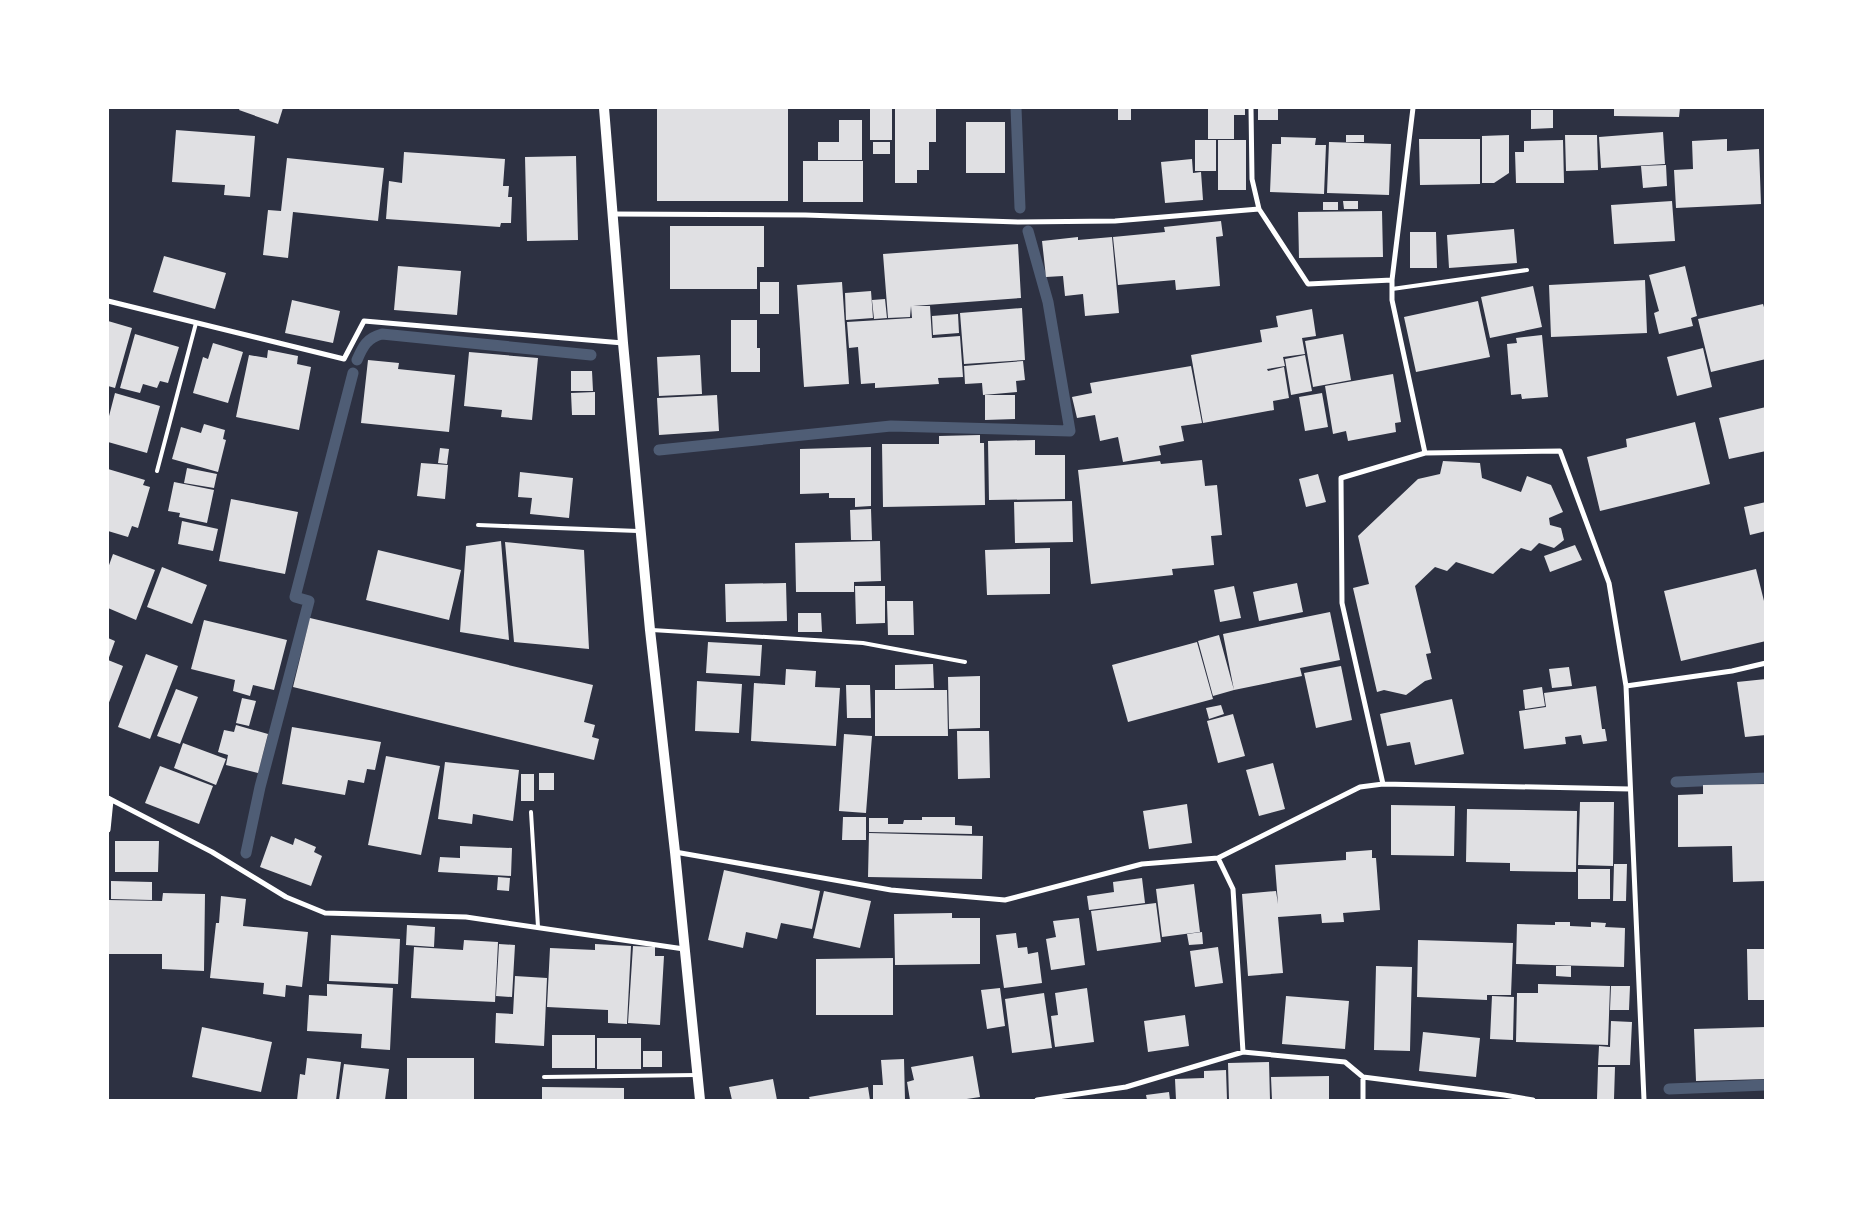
<svg xmlns="http://www.w3.org/2000/svg" width="1873" height="1208" font-family="'Work Sans',sans-serif">
  <style>
    .lines { fill: none; stroke-linecap: round; stroke-linejoin: round }
    .stream { stroke: #4f5d75; stroke-width: 11 }
    .building { fill: #e0e0e3 }
    .service { stroke: #fff; stroke-width: 4 }
    .minor { stroke: #fff; stroke-width: 5 }
    .secondary { stroke: #fff; stroke-width: 10 }
  </style>
  <rect width="100%" height="100%" fill="#2d3142"/>
  <g class="lines">
    <!-- stream -->
    <path class="stream" d="M1016 108 1020 208
      M357 360C363 346 367 338 382 334L591 355
      M659 450 891 426 1070 431 1048 302 1028 231
      M1676 782 1766 778
      M246 853 260 787 309 601 295 597 353 373
      M1669 1089 1766 1085"/>
  </g>
  <!-- building -->
  <path class="building" d="M240 108H283L278 124 239 110Z
    M657 108H788V201H657Z
    M870 108H892V140H870Z
    M895 108H936V142H929V170H917V183H895Z
    M1118 108H1131V120H1118Z
    M1208 108H1245V115H1234V139H1208Z
    M1258 108H1278V120H1258Z
    M1614 108H1680L1679 117 1614 116Z
    M1531 110H1553V128L1531 129Z
    M839 120H862V160H818V142H839Z
    M966 122H1005V173H966Z
    M176 130 255 136 250 197 224 195 225 185 172 182Z
    M1663 132 1665 164 1601 168 1599 137Z
    M1346 135H1364V142H1346Z
    M1509 135V173L1494 183H1482V136Z
    M1565 135H1597L1598 170 1566 171Z
    M1281 137 1316 138 1315 145H1326L1324 194 1270 192 1272 144H1281Z
    M1419 139H1480V184L1420 185Z
    M1727 139V151L1759 149 1761 204 1676 208 1674 170 1693 169 1692 141Z
    M1195 140H1216V171H1195Z
    M1218 140H1246V190H1218Z
    M1563 140 1564 183H1516L1515 152H1524V141Z
    M873 142H890V154H873Z
    M1329 142 1391 144 1389 195 1327 193Z
    M404 152 505 159 503 186H509L508 197H512L511 223H501L500 227 386 219 389 181 402 183Z
    M576 156 578 240 527 241 525 157Z
    M287 158 384 168 378 221 293 212 288 258 263 255 268 210 281 211Z
    M1192 159 1193 173 1201 172 1203 200 1165 203 1161 162Z
    M803 161H863V202H803Z
    M1666 165 1667 186 1643 188 1641 166Z
    M1343 201H1358V209H1344Z
    M1672 201 1675 241 1614 244 1611 205Z
    M1323 202H1338V210H1323Z
    M1382 211 1383 257 1299 258 1298 212Z
    M1221 221 1223 236 1216 237 1220 286 1176 290 1175 280 1118 285 1113 237 1165 232 1164 227Z
    M670 226H764V267H757V289H670Z
    M1514 229 1517 263 1449 268 1447 235Z
    M1410 232H1436L1437 268H1410Z
    M1078 237V240L1112 237 1119 313 1085 316 1083 294 1065 296 1063 276 1046 277 1042 241Z
    M1018 244 1021 298 913 306H930L932 338 960 336 963 377 938 378 939 384 875 388V383L861 384 858 347 849 348 847 322 912 318 911 306 910 317 888 318 883 254Z
    M164 256 226 273 215 309 153 292Z
    M398 266 461 271 457 315 394 310Z
    M1685 266 1697 316 1691 318 1693 326 1659 334 1654 313 1659 311 1649 275Z
    M1645 280 1647 333 1551 337 1549 285Z
    M760 282H779V314H760Z
    M842 282 849 384 804 387 797 285Z
    M1533 286 1542 327 1490 338 1481 297Z
    M871 291 873 318 846 320 845 293Z
    M885 299 887 318 874 319 872 300Z
    M292 300 340 311 333 343 285 333Z
    M1478 301 1490 357 1416 372 1404 317Z
    M1763 304 1766 314V359L1711 372 1698 319Z
    M1022 308 1025 360 964 364 960 313Z
    M1312 309 1316 336 1302 338 1305 354 1283 357 1285 366 1267 369 1268 371 1284 367 1289 398 1273 401 1274 410 1203 423 1191 355 1262 342 1260 330 1278 327 1276 316Z
    M958 314 959 333 933 335 932 316Z
    M731 320H757V348H760V372H731Z
    M108 321 132 328 115 388 108 386Z
    M135 334 179 347 168 383 160 381 157 388 143 384 140 393 120 388Z
    M1343 334 1351 380 1313 387 1305 341Z
    M1542 335 1548 397 1522 399 1521 394 1511 395 1507 344 1517 343 1516 338Z
    M213 343 243 352 228 403 193 393 203 357 208 359Z
    M1703 348 1712 387 1677 396 1667 357Z
    M268 350 298 356 297 364 311 367 299 430 236 417 249 355 267 358Z
    M469 352 538 358 532 420 501 417 502 410 464 406Z
    M700 355 702 394 659 396 657 357Z
    M1305 355 1312 391 1291 395 1285 359Z
    M368 360 399 363 398 369 455 375 449 432 361 423Z
    M1023 361 1025 380 1016 381 1017 392 983 395 982 383 965 384 964 366Z
    M1191 366 1202 423 1181 426 1184 441 1159 446 1161 455 1123 462 1118 437 1100 441 1095 415 1077 418 1072 397 1092 393 1090 383Z
    M571 371H592L593 391H571Z
    M1393 374 1401 422 1395 423 1396 432 1348 441 1346 431 1333 434 1325 386Z
    M595 392V415H572L571 393Z
    M115 393 160 406 147 453 108 442V420Z
    M1322 393 1328 427 1305 431 1299 397Z
    M717 395 719 431 659 435 657 398Z
    M985 395H1015V419L985 420Z
    M1766 407V451L1729 459 1719 418Z
    M1695 422 1710 484 1600 511 1587 457 1627 447 1626 439Z
    M204 424 225 430 223 439 226 440 218 472 172 459 181 427 201 433Z
    M980 435V443H984L985 505 883 507 882 444H939V436Z
    M1035 440V455H1065V499L989 500 988 441Z
    M871 447V506L855 507V498H829V493L800 494V449Z
    M440 448 449 449 447 464 438 463Z
    M1202 460 1205 486 1217 485 1222 535 1211 536 1214 565 1172 569 1173 575 1091 584 1078 470 1160 461 1161 464Z
    M1443 461 1480 463 1482 478 1521 492 1527 476 1551 485 1563 512 1549 518 1550 525 1561 528 1564 540 1554 548 1539 543 1531 551 1521 548 1493 574 1456 562 1447 571 1435 567 1415 586 1431 653 1426 654 1432 679 1425 681 1406 695 1384 690 1377 692 1353 588 1369 584 1358 536 1418 479 1440 474Z
    M421 463 448 465 445 499 417 496Z
    M187 468 217 474 214 488 184 483Z
    M108 469 145 480 143 485 150 487 138 528 132 526 128 537 108 531Z
    M520 472 573 478 569 518 530 514 532 498 518 497Z
    M1318 474 1326 502 1306 507 1299 479Z
    M174 482 214 490 207 523 179 517 180 513 168 511Z
    M231 499 298 512 285 574 219 561Z
    M1072 501 1073 542 1015 543 1014 502Z
    M1766 502V531L1750 535 1744 507Z
    M871 509 872 540H851L850 510Z
    M182 521 218 529 213 551 178 544Z
    M501 541 509 640 460 632 466 546Z
    M880 541 881 581 854 582V592H796L795 543Z
    M505 542 584 550 589 649 514 642Z
    M1575 545 1582 560 1550 572 1544 556Z
    M1050 548V594L987 595 985 550Z
    M378 550 461 570 449 620 366 600Z
    M113 554 155 570 136 620 108 608V568Z
    M162 567 207 585 192 624 147 607Z
    M1756 569 1766 609V641L1681 661 1664 591Z
    M786 583 787 621 726 622 725 584Z
    M1297 583 1303 612 1259 621 1253 592Z
    M855 586H885V623L856 624Z
    M1234 586 1241 618 1220 622 1214 590Z
    M887 601H913L914 635H888Z
    M1330 612 1340 660 1300 668 1302 676 1234 690 1223 634Z
    M798 613H821L822 632H798Z
    M310 618 593 685 584 722 595 725 592 737 599 739 594 760 293 687Z
    M204 620 287 640 274 690 253 685 250 696 233 691 235 680 191 669Z
    M1219 635 1234 690 1213 696 1198 641Z
    M108 638 115 641 108 660 123 666 108 705Z
    M708 642 762 645 760 676 706 673Z
    M1197 642 1213 699 1128 722 1112 665Z
    M146 654 178 666 150 739 118 727Z
    M933 664 934 688 895 689V665Z
    M1341 666 1352 720 1316 728 1304 673Z
    M1569 667 1572 686 1552 688 1549 669Z
    M786 669 816 671 815 687 840 688 836 746 751 741 754 683 785 685Z
    M980 676V728L949 729 948 677Z
    M1766 679V735L1745 737 1737 682Z
    M697 681 742 684 739 733 695 731Z
    M846 685H870L871 718H847Z
    M1596 686 1602 729H1605L1607 741 1583 744 1581 735 1565 737 1566 744 1524 749 1519 711 1546 707 1544 693Z
    M1542 687 1545 706 1525 709 1523 690Z
    M176 689 198 697 180 744 157 736Z
    M875 690H947L948 736H875Z
    M242 698 256 701 249 726 236 723Z
    M1452 699 1464 754 1415 765 1410 742 1387 746 1380 714Z
    M1221 705 1224 714 1209 719 1206 708Z
    M1233 714 1245 756 1218 763 1207 721Z
    M236 725 268 734 258 773 226 765 228 755 218 752 224 730 234 732Z
    M292 727 381 742 375 770 367 769 364 783 348 780 345 795 282 784Z
    M957 731H989L990 778 958 779Z
    M844 734 872 736 866 813 839 811Z
    M183 743 226 759 216 785 174 768Z
    M386 756 440 766 421 855 368 845Z
    M445 762 519 770 513 821 473 814 472 824 438 819Z
    M1273 763 1285 809 1259 816 1246 770Z
    M160 766 213 786 199 824 145 803Z
    M539 773H554V790H539Z
    M521 774H534V801H521Z
    M1766 784V881L1733 882 1732 846 1678 847V795L1703 794V785Z
    M1580 802H1614L1613 866 1578 865Z
    M1187 804 1192 843 1149 849 1143 811Z
    M1391 805 1455 806 1454 856 1391 855Z
    M1467 809 1577 811 1576 872 1510 871V863L1466 862Z
    M843 817H866V840H842Z
    M922 817H955V825L972 826V834L869 832V818H888V824H903L904 820H922Z
    M869 833 983 836 982 879 868 877Z
    M271 836 293 845 295 838 316 847 314 852 322 856 311 886 260 867Z
    M115 841H159L158 872H115Z
    M460 846 512 848 511 876 438 872 440 857 460 858Z
    M1372 850V858H1376L1380 910 1343 913 1344 922 1322 923 1321 914 1278 917 1283 973 1248 976 1242 894 1276 891 1278 904 1275 865 1346 860V852Z
    M1614 864H1627L1626 901H1613Z
    M1578 869H1610V899H1578Z
    M724 870 820 891 812 929 781 923 777 939 746 932 743 948 708 940Z
    M498 877 510 878 509 891 497 890Z
    M1142 878 1145 903 1089 910 1087 896 1114 892 1113 882Z
    M111 881 152 882V900L111 899Z
    M1194 884 1200 932 1162 937 1156 889Z
    M824 891 871 901 860 948 813 938Z
    M163 893 205 894 204 971 162 969V954H108V900L162 901Z
    M221 896 246 899 243 926 308 932 302 987 286 985 285 997 263 994 264 983 210 978 216 923H219Z
    M1156 903 1161 942 1097 951 1091 911Z
    M952 913V918H980V964L895 965 894 914Z
    M1079 918 1085 965 1051 970 1046 939 1056 937 1053 921Z
    M1555 922H1570V926L1591 927V922L1606 923 1605 927 1625 928 1624 967 1516 964 1517 924 1555 925Z
    M407 925 435 927 434 947 406 945Z
    M1202 932 1203 944 1189 945 1187 934Z
    M1016 933 1018 948 1027 947 1028 954 1038 952 1042 983 1004 988 996 935Z
    M331 935 400 939 398 984 329 981Z
    M464 940 498 942 495 1002 411 998 414 947 463 950Z
    M1418 940 1513 943 1511 995H1487V1000L1417 997Z
    M499 944 515 945 512 997 496 996Z
    M595 944 631 946 627 1024 608 1023V1010L547 1007 550 948 595 950Z
    M633 946 655 947V956H664L660 1025 628 1023Z
    M1218 947 1223 983 1195 987 1190 951Z
    M1747 949H1766V1000H1748Z
    M893 958V1015H816V959Z
    M1376 966 1412 967 1410 1051 1374 1050Z
    M1556 966H1571V977L1556 976Z
    M515 976 547 978 544 1046 495 1043 496 1013 513 1014Z
    M327 984 393 988 390 1050 361 1048 362 1034 307 1031 309 995 327 996Z
    M1538 984 1610 986 1608 1045 1516 1042 1517 993H1538Z
    M1611 986H1630L1629 1010H1610Z
    M1000 988 1005 1026 987 1029 981 990Z
    M1087 988 1094 1042 1055 1047 1051 1016 1058 1015 1055 993Z
    M1044 993 1052 1048 1012 1053 1005 999Z
    M1286 996 1349 1001 1345 1049 1282 1044Z
    M1492 996 1514 997 1513 1040 1490 1039Z
    M1185 1015 1189 1046 1148 1052 1144 1021Z
    M1611 1021 1632 1022 1630 1065H1598L1599 1046 1610 1047Z
    M202 1027 272 1042 261 1092 192 1077Z
    M1766 1027V1079L1696 1081 1694 1029Z
    M1423 1032 1480 1038 1476 1077 1419 1071Z
    M552 1035H595V1068H552Z
    M597 1038H641V1069H597Z
    M643 1051H662V1067H643Z
    M973 1056 980 1097 960 1100H910L907 1082 914 1080 911 1067Z
    M307 1058 341 1062 336 1100H297L300 1074 305 1075Z
    M407 1058H474V1100H407Z
    M904 1059 905 1100H873V1085H883L881 1060Z
    M1269 1062 1270 1100H1229L1228 1063Z
    M344 1064 389 1069 385 1100H339Z
    M1598 1067H1615L1614 1099H1597Z
    M1226 1070 1227 1100H1176L1175 1079 1204 1078V1071Z
    M1329 1076V1100H1272L1271 1077Z
    M773 1079 777 1100H732L729 1087Z
    M542 1087 624 1088V1100H542Z
    M868 1087 870 1100H810L809 1097Z
    M1169 1092 1170 1100H1147L1146 1095Z"/>
  <g class="lines">
    <!-- service -->
    <path class="service" d="M1392 289 1527 270
      M157 471 196 323
      M478 525 638 531
      M652 630 863 643 965 662
      M531 812 538 927
      M544 1077 696 1075"/>
    <!-- minor -->
    <path class="minor" d="M1251 108 1252 179 1259 209
      M1413 108 1392 280V300L1425 453 1560 451 1609 583 1626 686 1644 1100
      M613 214 805 215 1019 222 1115 221 1259 209 1308 284 1392 280
      M108 301 344 359 364 321 623 343
      M1626 686 1732 671 1766 663
      M1383 784 1342 603 1341 478 1425 453
      M108 798 212 852 286 897 325 913 466 917 684 949
      M108 830 111 800
      M675 852 891 890 1005 900 1142 864 1218 858 1360 787 1383 784 1630 789
      M1218 858 1233 889 1243 1052
      M1363 1077V1100
      M1037 1100 1126 1087 1243 1052 1345 1062 1363 1077 1504 1095 1533 1100"/>
    <!-- secondary -->
    <path class="secondary" d="M604 108 623 343 650 630 675 852 700 1100"/>
  </g>
  <!-- border -->
  <rect width="1873" height="1208" fill="none" stroke="#ffffff" stroke-width="218"/>
</svg>
